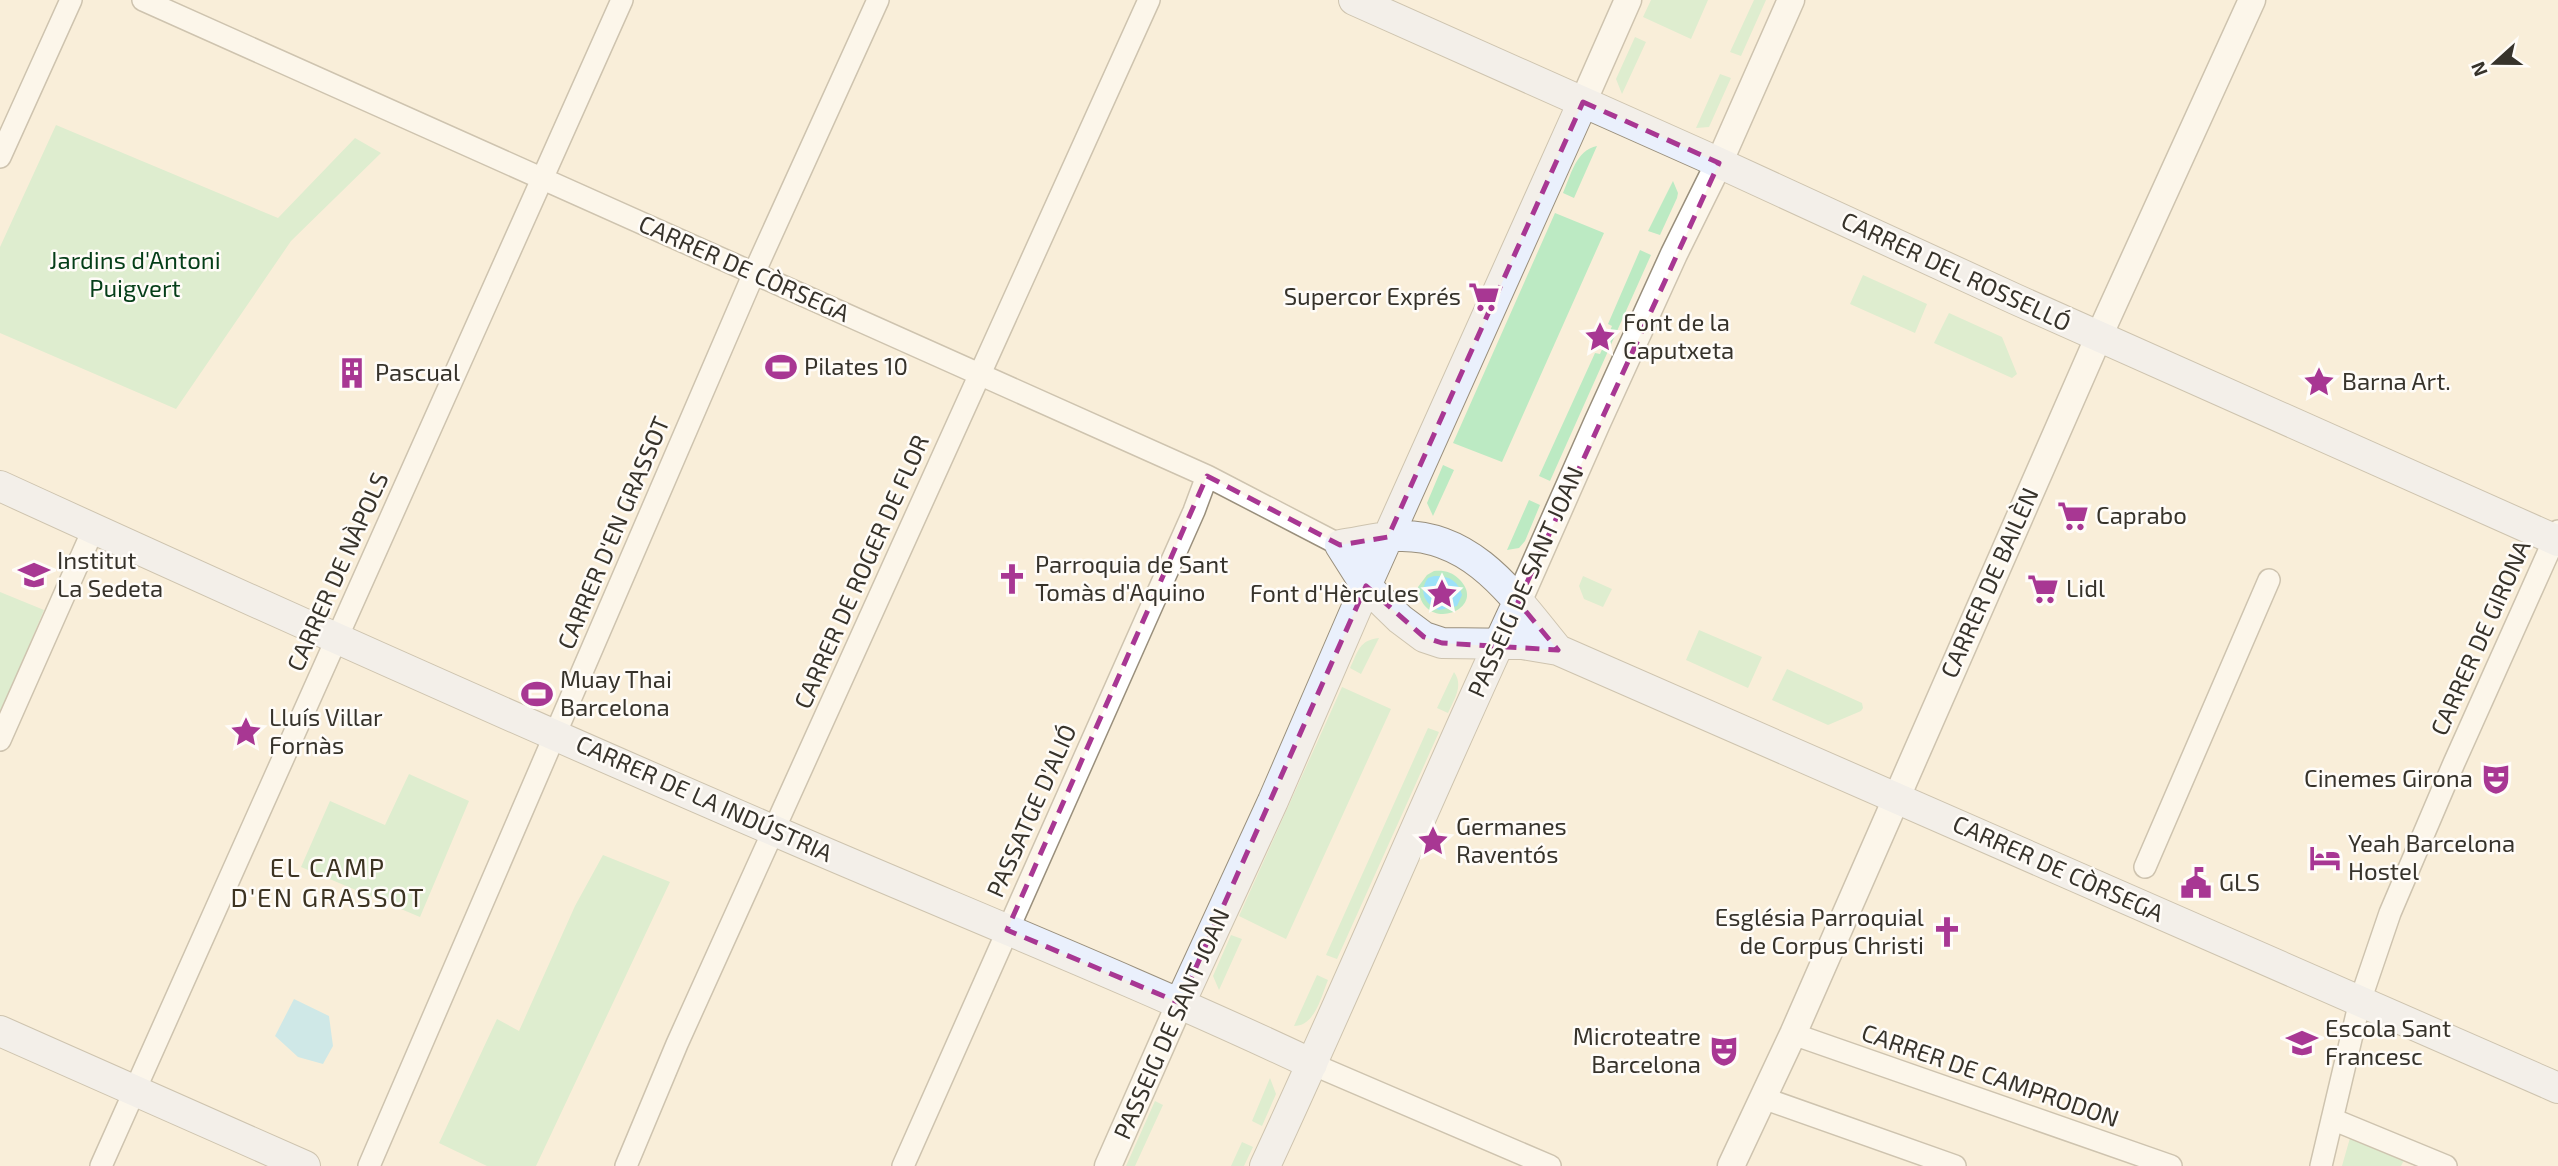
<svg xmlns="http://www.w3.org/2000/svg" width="2558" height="1166" font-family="'Exo 2',sans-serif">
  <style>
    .green { fill: #bceac3 }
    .water { fill: #9ce1f8 }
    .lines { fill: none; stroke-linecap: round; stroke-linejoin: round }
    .minor-casing { stroke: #998f7c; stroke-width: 24 }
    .tertiary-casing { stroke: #998f7c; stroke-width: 29 }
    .secondary-casing { stroke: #998f7c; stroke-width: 32 }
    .minor { stroke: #fff; stroke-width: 21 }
    .tertiary { stroke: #fff; stroke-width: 26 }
    .secondary { stroke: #eaf0fc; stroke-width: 30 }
    .marked { fill: none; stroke: #a83793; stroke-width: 5; stroke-dasharray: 14 9; stroke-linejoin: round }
    .labels { text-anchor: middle; stroke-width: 5; stroke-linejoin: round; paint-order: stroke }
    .park-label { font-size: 24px; fill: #053e18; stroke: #fffcf8 }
    .street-label { font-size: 24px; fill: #37332b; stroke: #fffcf8 }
    .poi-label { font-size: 24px; fill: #37332b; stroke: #fffcf8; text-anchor: start }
    .neighbourhood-label { font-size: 26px; letter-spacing: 2px; fill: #3c3322; stroke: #fffcf8 }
  </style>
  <rect width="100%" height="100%" fill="#f9eed9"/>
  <!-- green -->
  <path class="green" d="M1651 0H1708L1691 39 1643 17Z
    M1754 0H1766L1741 56 1730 52Z
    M1635 37 1646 42 1622 94 1616 79Z
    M1720 74 1731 78 1709 127 1696 128Z
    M56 125 278 218 355 138 381 153 291 241 176 409 0 333V247Z
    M1597 146 1574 198 1563 193C1571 175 1576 150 1597 146Z
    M1673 181 1678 193 1677 198 1660 235 1648 231Z
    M1555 213 1604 233 1502 462 1453 443Z
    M1640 250 1651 255 1550 481 1539 476 1595 353 1600 354 1612 326 1608 324Z
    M1863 275 1927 304 1915 333 1850 304Z
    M1949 313 2002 337 2017 374 2012 378 1934 343Z
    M1443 465 1454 470 1433 516 1427 503Z
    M1529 500 1540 505 1525 541 1519 548 1507 550Z
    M1434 571C1444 570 1452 572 1459 579 1490 609 1422 636 1418 587L1427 575Z
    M1583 576 1612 589 1603 607 1584 599 1579 586Z
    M0 592 44 610 0 715Z
    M1699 630 1762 657 1748 688 1686 660Z
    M1379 638 1361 674 1350 668C1358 652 1359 640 1379 638Z
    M1787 669 1862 703 1863 708 1861 711 1828 725 1772 700Z
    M1454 672C1464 686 1454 699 1448 713L1437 708Z
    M1342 687 1391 709 1286 939 1239 916Z
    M1428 728 1439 732 1337 959 1326 955Z
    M409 774 469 801 420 917 301 867 330 801 385 825Z
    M603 855 670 882 536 1166H487L439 1143 497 1019 519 1031 575 906Z
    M1231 935 1242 939 1219 990 1213 976Z
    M1317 975 1328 980C1321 997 1315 1026 1294 1026Z
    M1270 1078 1276 1094 1262 1126 1252 1121Z
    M1155 1101 1163 1105 1135 1166H1126Z
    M2352 1131 2407 1154 2401 1166H2342Z
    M1242 1142 1253 1147 1244 1166H1231Z"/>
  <!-- water -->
  <path class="water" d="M1434 576C1448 575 1459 581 1462 595L1457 606 1439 610C1425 604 1418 592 1428 578Z
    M294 999 329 1016 333 1046 323 1064 298 1057 275 1036Z"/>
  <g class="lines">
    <defs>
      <path id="minor" d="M143 0 1207 476 1340 545
        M0 157 71 0
        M0 740 93 530
        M2145 867 2269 580
        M1793 1034 2171 1166
        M1312 1064 1550 1166
        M1763 1098 1955 1166
        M2332 1119 2446 1166
        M101 1166 622 0
        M369 1166 754 273 878 0
        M626 1166 677 1044 1149 0
        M903 1166 1194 511 1207 476
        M2321 1166 2360 1001 2390 913 2454 763 2558 531"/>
      <path id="tertiary" d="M1583 102 1628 0
        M1518 602 1597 423 1674 254 1719 163 1791 0
        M1108 1166 1180 1003
        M1731 1166 1793 1034 2099 336 2252 0"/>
      <path id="secondary" d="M1354 0 1704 156 2015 299 2558 541
        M0 486C258 604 517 720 777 832 955 909 1136 981 1312 1064
        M1558 650C1515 598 1474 534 1399 536 1379 537 1360 542 1340 545L1366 586 1400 619 1424 637 1442 643 1522 644 1558 650 2558 1088
        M1180 1003 1273 801 1366 586 1583 102
        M0 1031 305 1166
        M1265 1166C1352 979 1431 789 1518 602"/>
    </defs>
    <!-- minor casing -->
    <use href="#minor" class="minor-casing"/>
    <!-- tertiary casing -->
    <use href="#tertiary" class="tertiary-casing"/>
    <!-- secondary casing -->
    <use href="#secondary" class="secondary-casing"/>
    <!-- minor -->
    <use href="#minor" class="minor"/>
    <!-- tertiary -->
    <use href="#tertiary" class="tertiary"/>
    <!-- secondary -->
    <use href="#secondary" class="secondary"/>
  </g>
  <!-- marked area -->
  <path d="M0 0H2558V1166H0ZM1583 102 1719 163 1518 602 1558 650 1442 643 1424 637 1366 586 1180 1003 1007 930 1207 476 1340 545 1388 537Z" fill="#f9eed9" fill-opacity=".55" fill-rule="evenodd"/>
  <path class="marked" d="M1583 102 1719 163 1518 602 1558 650 1442 643 1424 637 1366 586 1180 1003 1007 930 1207 476 1340 545 1388 537Z"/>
  <!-- icons -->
  <defs>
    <symbol id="supermarket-bare" viewBox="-9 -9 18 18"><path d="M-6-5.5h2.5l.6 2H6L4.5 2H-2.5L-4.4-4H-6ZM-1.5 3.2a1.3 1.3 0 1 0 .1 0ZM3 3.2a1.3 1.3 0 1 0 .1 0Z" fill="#a83793" stroke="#fffcf8" stroke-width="2.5" paint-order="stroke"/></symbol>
    <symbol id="sight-bare" viewBox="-9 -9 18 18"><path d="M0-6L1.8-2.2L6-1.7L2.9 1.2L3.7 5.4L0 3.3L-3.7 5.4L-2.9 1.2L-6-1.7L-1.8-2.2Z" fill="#a83793" stroke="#fffcf8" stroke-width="2.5" paint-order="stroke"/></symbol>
    <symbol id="stadium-bare" viewBox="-9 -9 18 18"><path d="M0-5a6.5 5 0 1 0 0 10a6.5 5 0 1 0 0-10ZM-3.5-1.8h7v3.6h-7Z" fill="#a83793" stroke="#fffcf8" stroke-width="2.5" paint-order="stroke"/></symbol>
    <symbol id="building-bare" viewBox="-9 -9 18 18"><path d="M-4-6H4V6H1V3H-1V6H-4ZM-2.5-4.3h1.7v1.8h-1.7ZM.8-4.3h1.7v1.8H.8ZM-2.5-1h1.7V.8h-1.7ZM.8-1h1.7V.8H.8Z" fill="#a83793" stroke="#fffcf8" stroke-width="2.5" paint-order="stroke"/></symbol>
    <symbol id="school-bare" viewBox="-9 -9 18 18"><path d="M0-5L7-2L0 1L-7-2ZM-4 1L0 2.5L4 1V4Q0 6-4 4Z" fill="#a83793" stroke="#fffcf8" stroke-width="2.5" paint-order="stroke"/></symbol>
    <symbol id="church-bare" viewBox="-9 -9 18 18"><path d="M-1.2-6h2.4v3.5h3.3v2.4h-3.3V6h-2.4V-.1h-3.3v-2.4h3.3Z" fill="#a83793" stroke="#fffcf8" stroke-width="2.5" paint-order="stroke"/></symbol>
    <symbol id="theatre-bare" viewBox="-9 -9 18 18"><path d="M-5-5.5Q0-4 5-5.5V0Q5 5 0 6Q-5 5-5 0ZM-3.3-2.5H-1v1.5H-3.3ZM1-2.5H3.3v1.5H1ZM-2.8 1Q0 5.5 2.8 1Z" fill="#a83793" stroke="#fffcf8" stroke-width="2.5" paint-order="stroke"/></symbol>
    <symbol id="hotel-bare" viewBox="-9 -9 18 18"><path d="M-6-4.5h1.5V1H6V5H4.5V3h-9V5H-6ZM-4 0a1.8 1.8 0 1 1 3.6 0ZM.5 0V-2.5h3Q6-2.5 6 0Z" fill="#a83793" stroke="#fffcf8" stroke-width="2.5" paint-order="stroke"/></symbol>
    <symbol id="civic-bare" viewBox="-9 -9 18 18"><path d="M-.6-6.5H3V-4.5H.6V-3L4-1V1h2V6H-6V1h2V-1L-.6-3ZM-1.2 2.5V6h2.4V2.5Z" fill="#a83793" stroke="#fffcf8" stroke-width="2.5" paint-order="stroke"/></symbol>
    <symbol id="university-bare" viewBox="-9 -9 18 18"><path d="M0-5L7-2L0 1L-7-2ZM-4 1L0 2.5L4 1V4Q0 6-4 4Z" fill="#a83793" stroke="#fffcf8" stroke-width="2.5" paint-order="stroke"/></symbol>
  </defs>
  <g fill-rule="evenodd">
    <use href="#supermarket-bare" x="1462" y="275" width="44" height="44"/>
    <use href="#sight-bare" x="1578" y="315" width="44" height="44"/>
    <use href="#stadium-bare" x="759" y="345" width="44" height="44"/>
    <use href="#building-bare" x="330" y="351" width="44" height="44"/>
    <use href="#sight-bare" x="2297" y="360" width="44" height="44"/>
    <use href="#supermarket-bare" x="2051" y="494" width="44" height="44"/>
    <use href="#school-bare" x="12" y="553" width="44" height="44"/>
    <use href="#church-bare" x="990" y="557" width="44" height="44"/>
    <use href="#supermarket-bare" x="2021" y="567" width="44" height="44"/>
    <use href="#sight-bare" x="1420" y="572" width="44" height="44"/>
    <use href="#stadium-bare" x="515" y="672" width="44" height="44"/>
    <use href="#sight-bare" x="224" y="710" width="44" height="44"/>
    <use href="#theatre-bare" x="2474" y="757" width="44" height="44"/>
    <use href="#sight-bare" x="1411" y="819" width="44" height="44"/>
    <use href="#hotel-bare" x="2303" y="836" width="44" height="44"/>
    <use href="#civic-bare" x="2174" y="861" width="44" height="44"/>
    <use href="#church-bare" x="1925" y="910" width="44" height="44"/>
    <use href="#university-bare" x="2280" y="1021" width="44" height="44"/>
    <use href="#theatre-bare" x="1702" y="1029" width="44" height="44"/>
  </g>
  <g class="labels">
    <!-- park labels -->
    <g class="park-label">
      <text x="135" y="269">Jardins d'Antoni<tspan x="135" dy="28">Puigvert</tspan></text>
    </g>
    <!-- street labels -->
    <g class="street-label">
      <text transform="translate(744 269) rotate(24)" y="8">CARRER DE CÒRSEGA</text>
      <text transform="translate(1956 272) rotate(25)" y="8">CARRER DEL ROSSELLÓ</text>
      <text transform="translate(614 533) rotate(-67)" y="8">CARRER D'EN GRASSOT</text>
      <text transform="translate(338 572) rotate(-66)" y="8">CARRER DE NÀPOLS</text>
      <text transform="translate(862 572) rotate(-66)" y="8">CARRER DE ROGER DE FLOR</text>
      <text transform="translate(1526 582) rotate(-66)" y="8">PASSEIG DE SANT JOAN</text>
      <text transform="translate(1990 583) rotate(-66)" y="8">CARRER DE BAILÈN</text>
      <text transform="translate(2481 638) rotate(-66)" y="8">CARRER DE GIRONA</text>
      <text transform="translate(704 799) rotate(24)" y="8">CARRER DE LA INDÚSTRIA</text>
      <text transform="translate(1032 811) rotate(-66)" y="8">PASSATGE D'ALIÓ</text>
      <text transform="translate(2058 869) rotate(24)" y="8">CARRER DE CÒRSEGA</text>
      <text transform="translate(1172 1024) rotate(-66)" y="8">PASSEIG DE SANT JOAN</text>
      <text transform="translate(1990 1076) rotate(19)" y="8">CARRER DE CAMPRODON</text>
    </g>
    <!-- poi labels -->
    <g class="poi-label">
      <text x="1461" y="305" text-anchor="end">Supercor Exprés</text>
      <text x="1623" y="331">Font de la<tspan x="1623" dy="28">Caputxeta</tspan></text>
      <text x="804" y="375">Pilates 10</text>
      <text x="375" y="381">Pascual</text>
      <text x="2342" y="390">Barna Art.</text>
      <text x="2096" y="524">Caprabo</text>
      <text x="57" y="569">Institut<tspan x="57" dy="28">La Sedeta</tspan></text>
      <text x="1035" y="573">Parroquia de Sant<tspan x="1035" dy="28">Tomàs d'Aquino</tspan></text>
      <text x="2066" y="597">Lidl</text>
      <text x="1419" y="602" text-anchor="end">Font d'Hèrcules</text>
      <text x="560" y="688">Muay Thai<tspan x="560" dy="28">Barcelona</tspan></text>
      <text x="269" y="726">Lluís Villar<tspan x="269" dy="28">Fornàs</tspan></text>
      <text x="2473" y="787" text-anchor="end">Cinemes Girona</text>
      <text x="1456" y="835">Germanes<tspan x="1456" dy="28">Raventós</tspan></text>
      <text x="2348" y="852">Yeah Barcelona<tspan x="2348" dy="28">Hostel</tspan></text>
      <text x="2219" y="891">GLS</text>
      <text x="1924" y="926" text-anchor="end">Església Parroquial<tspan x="1924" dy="28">de Corpus Christi</tspan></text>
      <text x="2325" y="1037">Escola Sant<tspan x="2325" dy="28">Francesc</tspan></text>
      <text x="1701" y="1045" text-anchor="end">Microteatre<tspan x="1701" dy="28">Barcelona</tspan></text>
    </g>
    <!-- neighbourhood labels -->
    <g class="neighbourhood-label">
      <text x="328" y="877">EL CAMP<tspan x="328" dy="30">D'EN GRASSOT</tspan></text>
    </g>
  </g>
  <!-- north arrow -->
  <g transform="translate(2495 63) rotate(249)" stroke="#fffcf8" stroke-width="5" paint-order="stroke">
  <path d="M0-5L12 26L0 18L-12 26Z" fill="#37332b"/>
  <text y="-10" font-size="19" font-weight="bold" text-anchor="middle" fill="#37332b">N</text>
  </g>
</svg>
